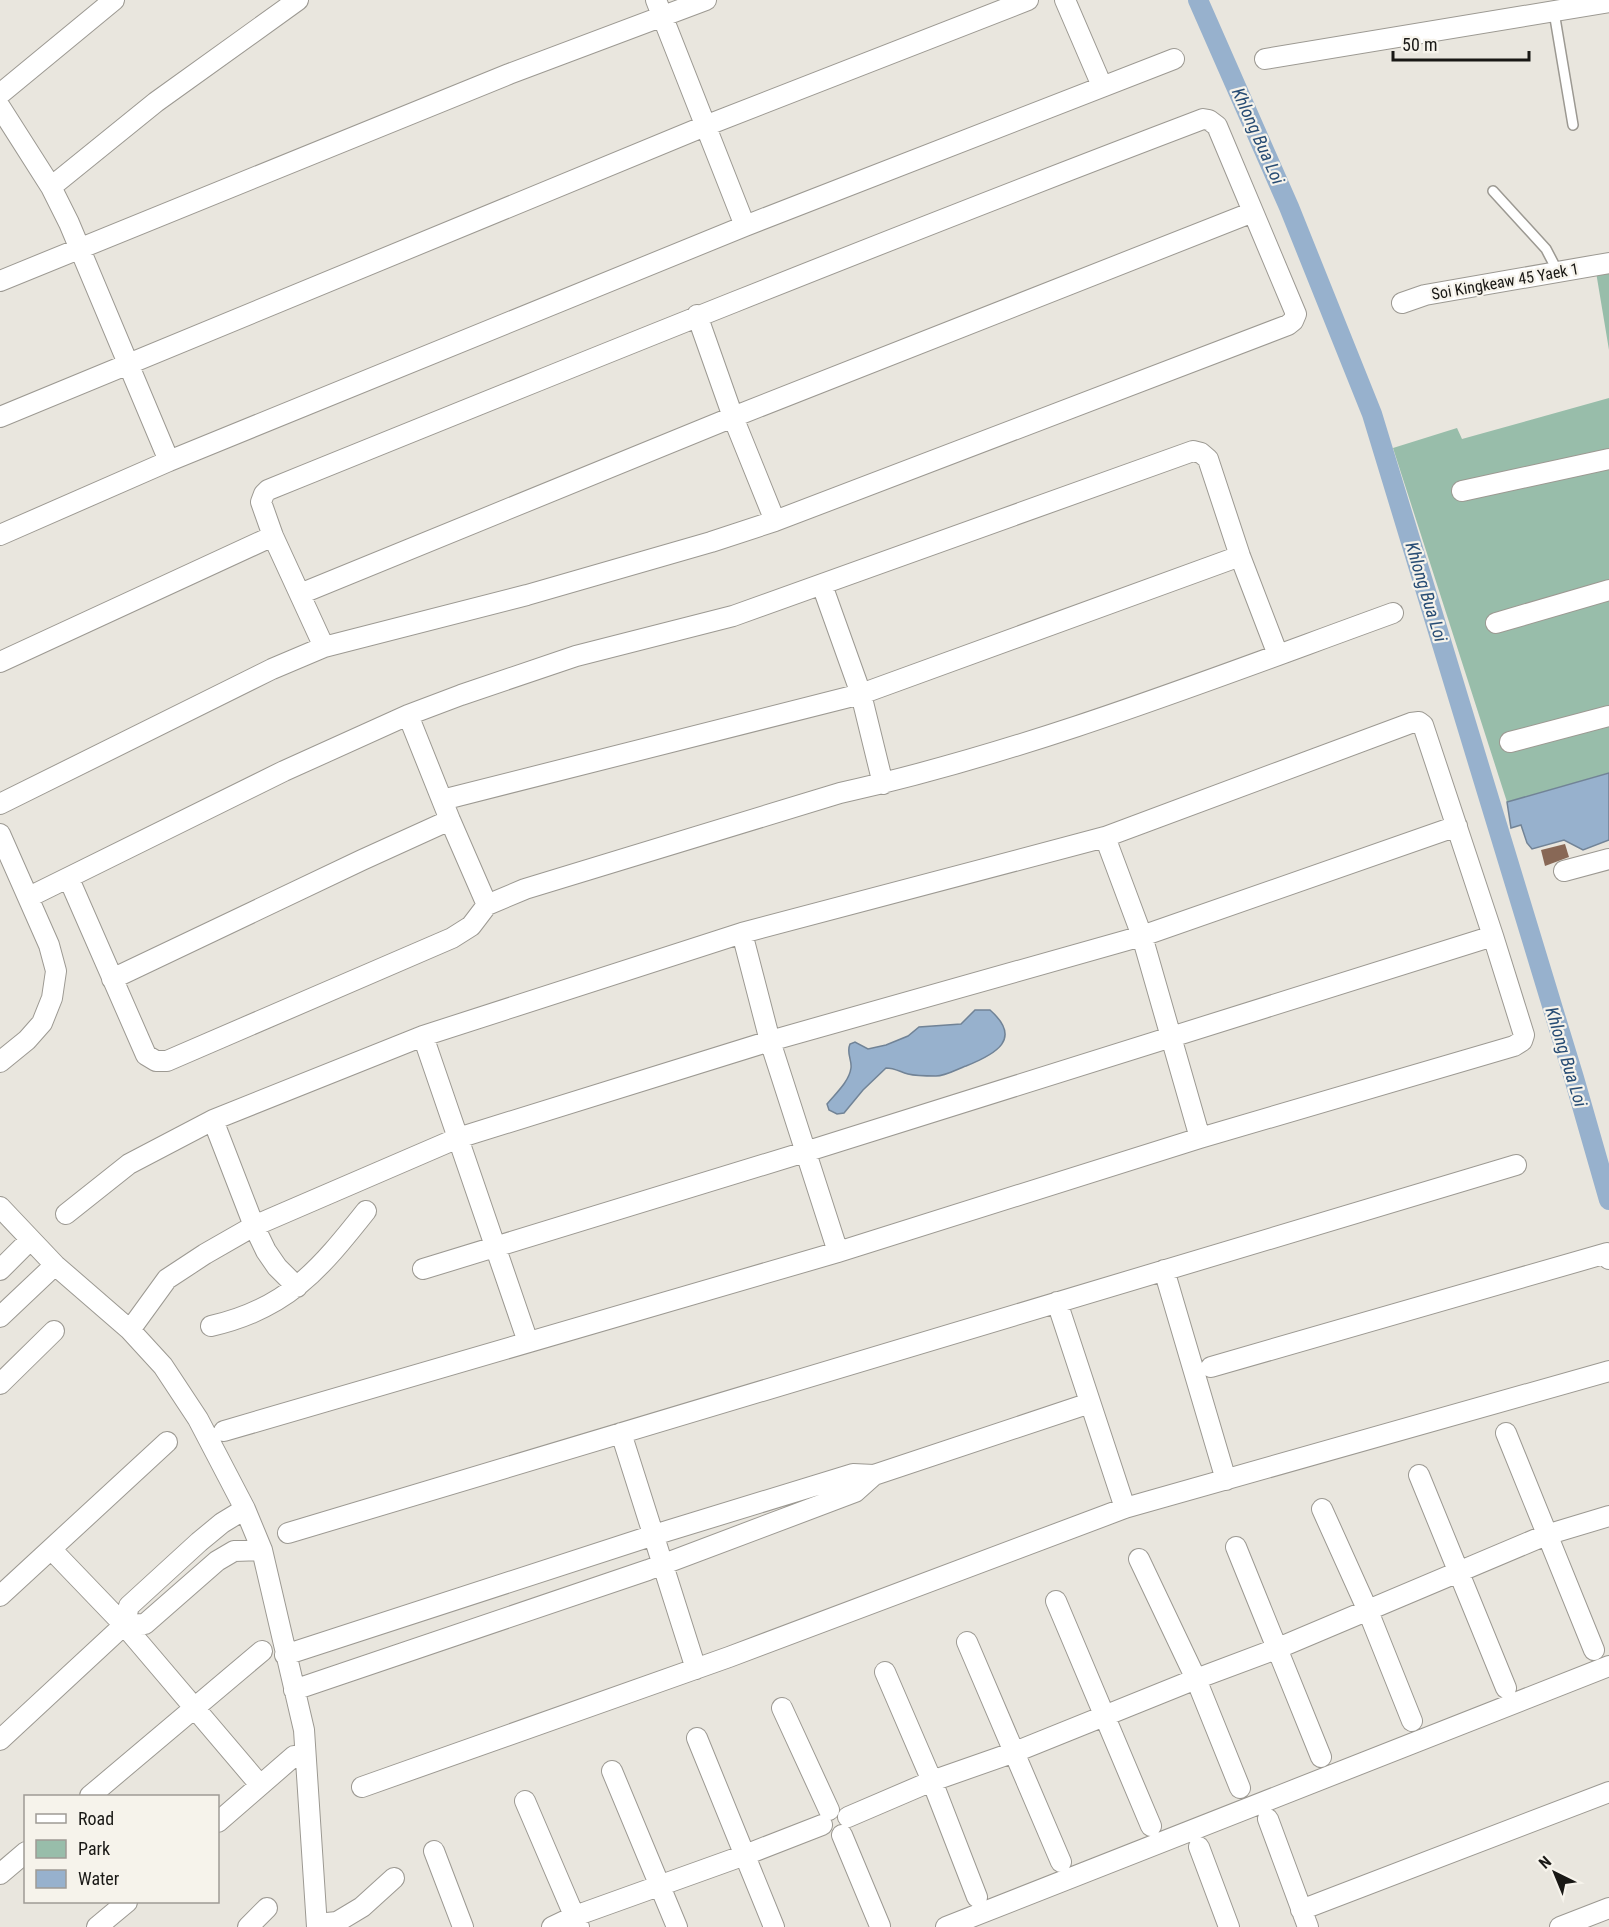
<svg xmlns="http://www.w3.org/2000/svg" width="1609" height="1927" font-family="'Roboto Condensed',sans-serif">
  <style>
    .green { fill: #98bdaa }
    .water { fill: #97b1cd; stroke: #718396; stroke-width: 1.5 }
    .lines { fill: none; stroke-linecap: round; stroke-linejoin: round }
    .canal { stroke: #97b1cd; stroke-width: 20 }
    .building { fill: #886856 }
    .service-casing { stroke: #9c9992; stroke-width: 12 }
    .minor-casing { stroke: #9c9992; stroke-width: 22 }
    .service { stroke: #fff; stroke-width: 9 }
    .minor { stroke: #fff; stroke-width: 20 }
    .labels { text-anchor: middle; stroke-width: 4.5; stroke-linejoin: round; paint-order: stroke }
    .street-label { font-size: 16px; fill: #191815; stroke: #f6f3eb }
    .water-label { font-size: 18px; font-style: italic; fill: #274c74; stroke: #f6f3eb }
  </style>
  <rect width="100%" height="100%" fill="#e9e6de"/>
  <!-- green -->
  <path class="green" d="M1609 263V350L1595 266Z
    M1609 398V773L1507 802 1393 448 1457 428 1462 439Z"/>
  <!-- water -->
  <path class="water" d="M1609 773V840L1583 850 1564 840 1532 849 1527 843 1521 825 1511 828 1507 802Z
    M975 1010H990C1023 1039 996 1054 966 1066 957 1069 946 1076 936 1076 927 1076 916 1076 908 1074 900 1072 895 1068 886 1068L863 1090 844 1113 837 1114 829 1110 827 1104C835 1094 849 1082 851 1068 852 1059 846 1053 850 1044L855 1042 868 1049 886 1045 908 1036 919 1027 961 1024Z"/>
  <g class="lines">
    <!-- canal -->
    <path class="canal" d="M1198 0 1289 207 1372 414 1574 1078 1609 1200"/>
  </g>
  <!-- building -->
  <path class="building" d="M1565 844 1569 857 1545 866 1541 850Z"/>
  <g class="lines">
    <defs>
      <path id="service" d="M1554 12 1573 125
        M1493 191 1546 249 1558 272"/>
      <path id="minor" d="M656 0 745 226
        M1065 0 1102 86
        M1265 59 1609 2
        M0 94 114 0
        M0 107 51 187 69 223 169 461
        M51 187 156 102 298 0
        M0 281 509 74 706 0
        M1402 303 1425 295 1609 263
        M697 315 733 417 775 521
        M0 417 705 126 1028 0
        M1462 491 1609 459
        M0 535 169 461 745 226 1174 59
        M822 585 861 694 883 784
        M300 594 733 417 1253 212
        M1496 623 1609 590
        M0 662 273 536
        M408 715 450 820 487 905
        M1510 742 1609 716
        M442 800 861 694 1240 556
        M0 804 272 669 324 647 527 595 711 542 775 521 1288 325 1293 321 1296 314 1217 126 1209 120 1203 119C890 238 579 364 268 490L264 494 261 502 273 536 324 647
        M0 834 49 945 56 971 52 998 42 1023 27 1040 0 1062
        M1105 837 1142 936 1200 1138
        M1564 871 1609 859
        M69 879 146 1055 156 1061H167L452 938 471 926 487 905 525 889 840 793C1029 751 1211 679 1393 613
        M29 897 284 771 408 715 461 695 576 656 733 616 1193 451 1201 453 1208 459 1240 556 1278 655
        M742 933 770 1041 838 1252
        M112 979 362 860 450 820
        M423 1036 528 1342
        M213 1120 254 1226 266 1251 277 1267 297 1287
        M0 1207 55 1265 130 1330 163 1366 198 1419 245 1509 262 1550 304 1730 317 1927
        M66 1214 129 1164 213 1120 423 1036 742 933 1105 837 1411 723 1419 722 1423 725 1493 936 1524 1035 1522 1041 1514 1046 1200 1138 838 1252 224 1431
        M423 1269 805 1152 1493 936
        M0 1270 30 1240
        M1164 1270 1226 1480
        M1057 1302 1125 1508
        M0 1317 55 1265
        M211 1326C287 1309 320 1269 366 1211
        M130 1330 167 1279 205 1254 254 1226 458 1138 770 1041 1142 936 1457 826
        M1211 1367 1607 1253 1609 1259
        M0 1384 54 1331
        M621 1433 696 1669
        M1506 1433 1594 1650
        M874 1475 1090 1403
        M1419 1475 1506 1688
        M1322 1509 1368 1611 1412 1721
        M288 1533 1516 1165
        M1236 1547 1321 1757
        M51 1549 124 1625 260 1785
        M1139 1559 1196 1679 1240 1788
        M0 1596 167 1442
        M1056 1601 1151 1826
        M124 1625 145 1624 217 1561 234 1551 262 1550
        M967 1642 1061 1862
        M285 1655 654 1535 853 1474 874 1475 855 1492 648 1570 294 1690
        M885 1672 932 1781 977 1897
        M782 1708 829 1810
        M697 1738 774 1927
        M0 1740 124 1625 129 1606 199 1542 222 1523 245 1509
        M612 1771 677 1927
        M362 1787 729 1657 1125 1508 1609 1371
        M90 1796 262 1651
        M525 1801 579 1927
        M848 1817 932 1781 1015 1752 1196 1679 1276 1649 1546 1535 1609 1516
        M1268 1819 1308 1927
        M218 1822 294 1756
        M842 1835 880 1926
        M1199 1847 1229 1927
        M434 1851 463 1927
        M0 1874 26 1852
        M1301 1910 1609 1792
        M317 1924 337 1922 362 1907 394 1878
        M97 1927 127 1902
        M248 1927 267 1908
        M552 1927 575 1916 745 1855 822 1825
        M946 1927 1609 1666
        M1560 1927 1609 1908"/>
    </defs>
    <!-- service casing -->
    <use href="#service" class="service-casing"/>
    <!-- minor casing -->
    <use href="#minor" class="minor-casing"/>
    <!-- service -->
    <use href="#service" class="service"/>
    <!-- minor -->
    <use href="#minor" class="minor"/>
  </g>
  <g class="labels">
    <!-- street labels -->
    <g class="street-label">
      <text transform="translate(1505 281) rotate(-10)" y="6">Soi Kingkeaw 45 Yaek 1</text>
    </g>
    <!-- water labels -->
    <g class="water-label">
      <text transform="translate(1258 136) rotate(66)" y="6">Khlong Bua Loi</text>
      <text transform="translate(1426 592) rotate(73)" y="6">Khlong Bua Loi</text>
      <text transform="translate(1566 1057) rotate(73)" y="6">Khlong Bua Loi</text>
    </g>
  </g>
  <!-- legend -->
  <rect x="24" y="1795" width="195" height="108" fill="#f6f3eb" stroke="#9e9b95" stroke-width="1.5"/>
  <rect x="36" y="1814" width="30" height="9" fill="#ffffff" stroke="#9e9b95" stroke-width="1.5"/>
  <text x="78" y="1825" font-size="18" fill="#191815">Road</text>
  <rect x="36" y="1840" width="30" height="18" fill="#98bdaa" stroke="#9e9b95" stroke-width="1.5"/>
  <text x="78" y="1855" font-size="18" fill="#191815">Park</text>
  <rect x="36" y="1870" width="30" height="18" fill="#97b1cd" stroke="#9e9b95" stroke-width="1.5"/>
  <text x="78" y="1885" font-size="18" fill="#191815">Water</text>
  <!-- north arrow -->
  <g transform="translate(1555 1873) rotate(317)" stroke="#f6f3eb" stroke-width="4.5" paint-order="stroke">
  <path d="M0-4.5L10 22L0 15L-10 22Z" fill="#191815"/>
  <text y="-9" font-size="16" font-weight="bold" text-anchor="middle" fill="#191815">N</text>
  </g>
  <!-- scale -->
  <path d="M1393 51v9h136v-9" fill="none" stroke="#191815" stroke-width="3"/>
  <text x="1402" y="51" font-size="18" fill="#191815" stroke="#f6f3eb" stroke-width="4.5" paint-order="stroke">50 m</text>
</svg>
